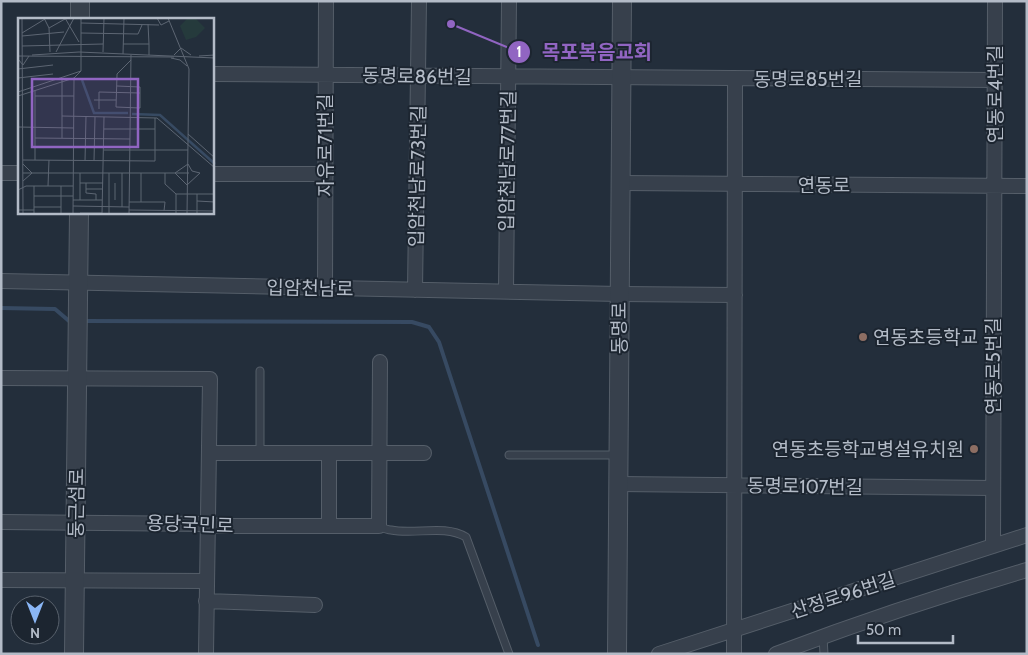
<svg xmlns="http://www.w3.org/2000/svg" width="1028" height="655" font-family="Cabin,'Noto Sans KR',sans-serif">
  <style>
    .lines { fill: none; stroke-linecap: round; stroke-linejoin: round }
    .stream { stroke: #374a62; stroke-width: 4 }
    .service-casing { stroke: #555e69; stroke-width: 9 }
    .minor-casing { stroke: #555e69; stroke-width: 16 }
    .tertiary-casing { stroke: #555e69; stroke-width: 20 }
    .service { stroke: #37404c; stroke-width: 7 }
    .minor { stroke: #37404c; stroke-width: 14 }
    .tertiary { stroke: #37404c; stroke-width: 18 }
    .education-dot { fill: #8d6e63; stroke: #1c2530; stroke-width: 2 }
    .labels { text-anchor: middle; stroke-width: 4; stroke-linejoin: round; paint-order: stroke }
    .street-label { font-size: 19px; fill: #b3bbc7; stroke: #1c2530 }
    .poi-label { font-size: 19px; fill: #b3bbc7; stroke: #1c2530; text-anchor: start }
    .inset-river { fill: none; stroke: #374a62; stroke-width: 2.5 }
    .inset-road { fill: none; stroke: #5d6673; stroke-width: 1 }
    .view { fill: #9165c2; fill-opacity: 0.15; stroke: #9165c2; stroke-width: 2.5 }
    .inset-edge { fill: none; stroke: #b3bbc7; stroke-width: 2.5 }
    .leader { fill: none; stroke: #9165c2; stroke-width: 2 }
    .callout-dot { fill: #9165c2; stroke: #1c2530; stroke-width: 2 }
    .mark-label { font-size: 15px; text-anchor: middle; font-weight: bold; fill: #fff }
    .callout-label { font-size: 20px; text-anchor: middle; font-weight: bold; fill: #9165c2; stroke: #1c2530; stroke-width: 4; stroke-linejoin: round; paint-order: stroke }
  </style>
  <rect width="100%" height="100%" fill="#232e3b"/>
  <g class="lines">
    <!-- stream -->
    <path class="stream" d="M1 308 55 309 69 321H74
      M84 321 412 322 429 327 439 342 538 645"/>
    <defs>
      <path id="service" d="M260 371V453
        M509 455H618
        M379 526C383 528 387 530 391 530 415 535 444 524 466 537L509 654
        M823 637 824 654"/>
      <path id="minor" d="M212 74 995 80
        M1 173H19
        M212 174H326
        M620 183 1027 186
        M1 281 620 294 735 295
        M325 288 326 1
        M415 290 419 1
        M506 291 509 1
        M1 378 210 379 206 654
        M209 453H424
        M618 484 993 488
        M1 522 207 524 219 526H379L380 362
        M329 526V453
        M993 546 995 1
        M1 580 207 581
        M206 601 315 605
        M659 654 1027 535
        M734 654 735 79
        M776 654C858 623 942 595 1027 570"/>
      <path id="tertiary" d="M80 19V1
        M74 654 79 212
        M617 654 622 1"/>
    </defs>
    <!-- service casing -->
    <use href="#service" class="service-casing"/>
    <!-- minor casing -->
    <use href="#minor" class="minor-casing"/>
    <!-- tertiary casing -->
    <use href="#tertiary" class="tertiary-casing"/>
    <!-- service -->
    <use href="#service" class="service"/>
    <!-- minor -->
    <use href="#minor" class="minor"/>
    <!-- tertiary -->
    <use href="#tertiary" class="tertiary"/>
  </g>
  <!-- markers -->
  <g class="education-dot">
    <circle cx="863" cy="337" r="5"/>
    <circle cx="974" cy="449" r="5"/>
  </g>
  <g class="labels">
    <!-- street labels -->
    <g class="street-label">
      <text transform="translate(417 76) rotate(1)" y="7">동명로86번길</text>
      <text x="808" y="86">동명로85번길</text>
      <text transform="translate(995 94) rotate(-90)" y="7">연동로4번길</text>
      <text transform="translate(325 145) rotate(-90)" y="7">자유로71번길</text>
      <text transform="translate(507 161) rotate(-89)" y="7">입암천남로77번길</text>
      <text transform="translate(417 176) rotate(-89)" y="7">입암천남로73번길</text>
      <text x="824" y="192">연동로</text>
      <text transform="translate(310 288) rotate(1)" y="7">입암천남로</text>
      <text transform="translate(619 328) rotate(-90)" y="7">동명로</text>
      <text transform="translate(993 366) rotate(-90)" y="7">연동로5번길</text>
      <text transform="translate(805 486) rotate(1)" y="7">동명로107번길</text>
      <text transform="translate(76 503) rotate(-89)" y="7">둥근섬로</text>
      <text transform="translate(190 524) rotate(2)" y="7">용당국민로</text>
      <text transform="translate(843 595) rotate(-18)" y="7">산정로96번길</text>
    </g>
    <!-- poi labels -->
    <g class="poi-label">
      <text x="873" y="344">연동초등학교</text>
      <text x="964" y="456" text-anchor="end">연동초등학교병설유치원</text>
    </g>
  </g>
  <!-- overview -->
  <g transform="translate(18 18)">
    <rect width="196" height="196" fill="#232e3b"/>
    <path d="M170 0H177L187 10 178 19 168 22 162 8Z" fill="#253a3c"/>
    <path class="inset-river" d="M64 62 76 95H110M114 96 142 97 197 146"/>
    <path class="inset-road" d="M4 0 5 196M26 0 31 10 32 34M47 0 61 24M139 0 143 7 151 3M150 0 171 51 169 196M63 5 141 7M130 6 131 26M31 10 47 1M4 15 27 1M63 15 120 16 124 7M4 18 46 14M105 26H131V37M4 28 85 26M38 34 56 0M85 34 86 0M105 36 106 0M14 37 61 34 197 40M156 37 163 30 173 37M0 38 156 39M181 38 197 37M153 40 162 42 169 48M0 41 5 47 11 38M0 51 35 47M0 60 35 56M99 68 122 69V90L98 89 99 57V56L113 42M0 74 63 53M0 78 56 60 63 53V0M17 78H56M76 82H98M81 91V74L122 75M44 98 139 100 197 150M0 109 56 110M86 111H137M170 116 197 140M17 120 112 121M44 120V62M86 132H170M5 142 137 143V100M17 142V72M67 143 68 98M76 143 77 99M170 146 174 153 182 155 169 167 157 155ZM5 155H171M123 155V184M147 155V166L158 176V196M5 163 14 155 5 146M62 165H85M68 165V175L78 176V182M16 168V196M30 168 31 142M68 171H84M0 172 8 168H55M158 176H197M179 176V196M16 178H55M55 182H84M62 182V155M97 182V165M179 183 197 184M111 184H147L146 193M55 188 111 189M16 189H43M104 189V155M0 192H16M111 192 197 193M62 195H84M43 196V168M55 196 56 60M84 196 86 99M91 196H111L113 37M91 196V155"/>
    <path class="view" d="M14 61H120V129H14Z"/>
    <rect width="196" height="196" class="inset-edge"/>
  </g>
  <!-- callouts -->
  <path class="leader" d="M451 24L519 52"/>
  <g class="callout-dot">
    <circle cx="451" cy="24" r="5"/>
    <circle cx="519" cy="52" r="12"/>
  </g>
  <g class="mark-label">
    <text x="519" y="57">1</text>
  </g>
  <g class="callout-label">
    <text x="597" y="59">목포복음교회</text>
  </g>
  <!-- border -->
  <rect width="1028" height="655" fill="none" stroke="#b3bbc7" stroke-width="5"/>
  <!-- north arrow -->
  <g transform="translate(35 620) rotate(180)"><circle r="24" fill="#1c2530" stroke="#58616c"/>
  <path d="M0-4L9 19L0 12L-9 19Z" fill="#8ab6f5"/>
  <text y="-8" font-size="14" font-weight="bold" text-anchor="middle" fill="#b3bbc7">N</text>
  </g>
  <!-- scale -->
  <path d="M858 635v8h95v-8" fill="none" stroke="#b3bbc7" stroke-width="2.5"/>
  <text x="866" y="635" font-size="15" fill="#b3bbc7" stroke="#1c2530" stroke-width="4" paint-order="stroke">50 m</text>
</svg>
